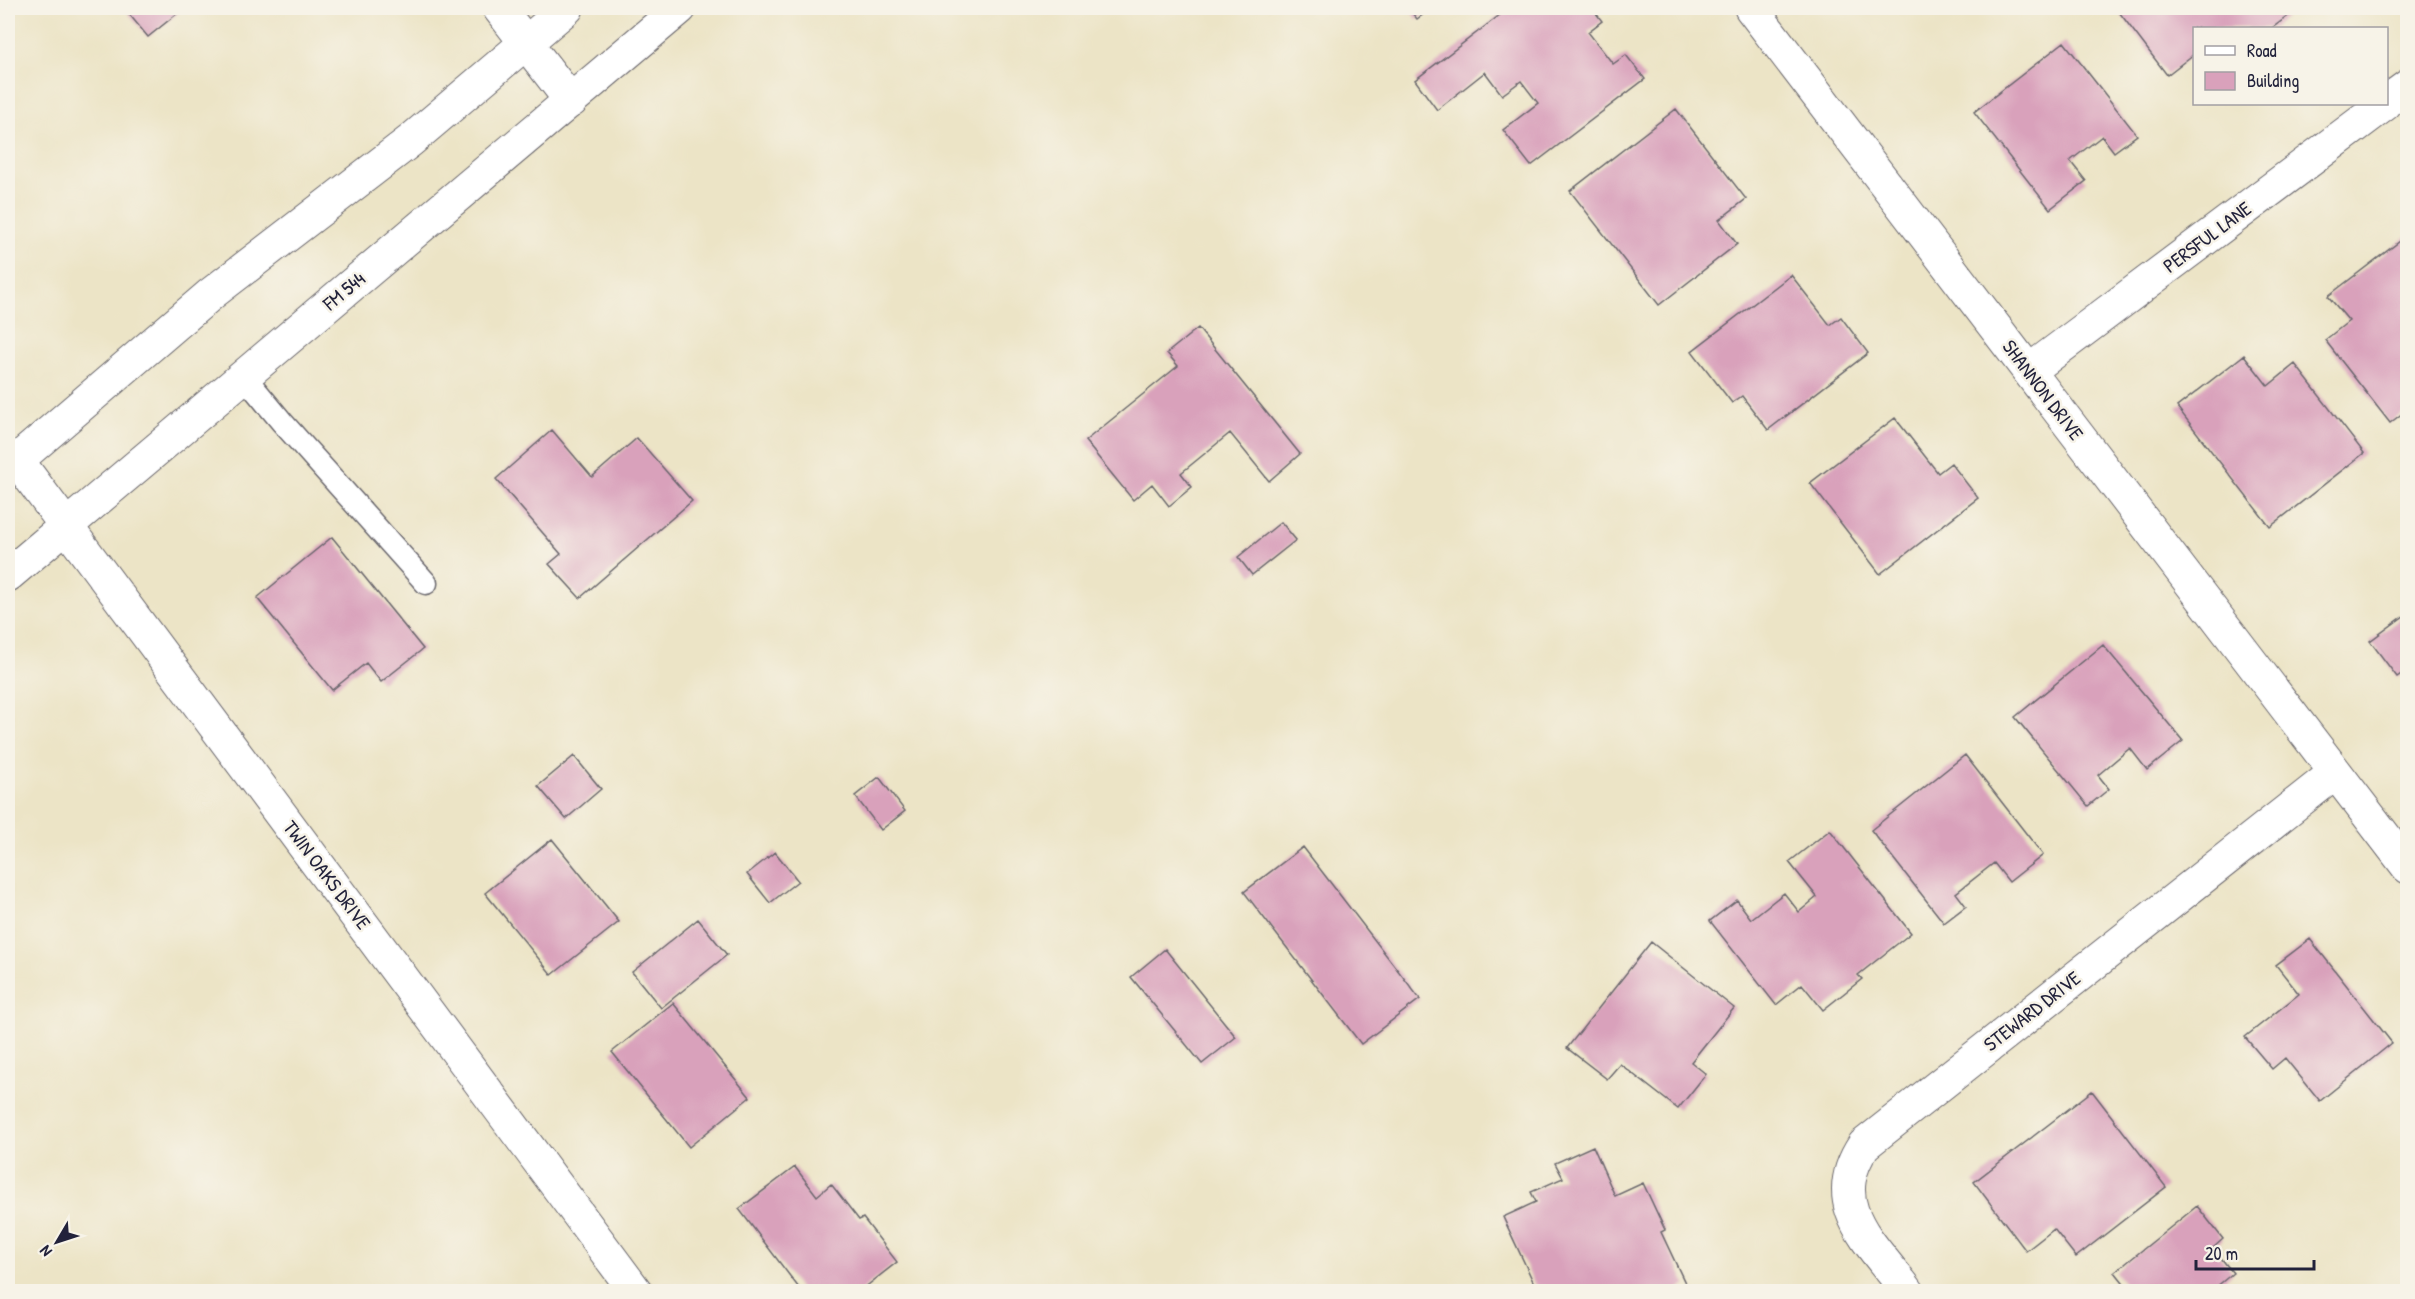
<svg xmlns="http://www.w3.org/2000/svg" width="2415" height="1299" font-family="'Patrick Hand',sans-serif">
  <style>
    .building { fill: #d9a1bb }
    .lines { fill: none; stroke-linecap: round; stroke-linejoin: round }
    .service-casing { stroke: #69666c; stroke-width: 25 }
    .minor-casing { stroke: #69666c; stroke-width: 35 }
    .secondary-casing { stroke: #69666c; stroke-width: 35 }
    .service { stroke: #fff; stroke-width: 22 }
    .minor { stroke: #fff; stroke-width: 33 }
    .secondary { stroke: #fff; stroke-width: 33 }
    .labels { text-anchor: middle; stroke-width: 5; stroke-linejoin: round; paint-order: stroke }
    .street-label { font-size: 20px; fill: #22223b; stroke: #f7f3e8 }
  </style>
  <rect width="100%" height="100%" fill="#f7f3e8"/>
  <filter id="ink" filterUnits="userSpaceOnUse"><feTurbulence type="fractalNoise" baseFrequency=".0167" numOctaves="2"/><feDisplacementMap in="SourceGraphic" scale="12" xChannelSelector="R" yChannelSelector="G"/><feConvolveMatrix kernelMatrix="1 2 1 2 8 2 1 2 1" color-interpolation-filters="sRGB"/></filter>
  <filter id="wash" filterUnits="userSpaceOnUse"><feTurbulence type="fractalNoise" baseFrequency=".008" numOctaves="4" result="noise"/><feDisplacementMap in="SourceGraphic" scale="24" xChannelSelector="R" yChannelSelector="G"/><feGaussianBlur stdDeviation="1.35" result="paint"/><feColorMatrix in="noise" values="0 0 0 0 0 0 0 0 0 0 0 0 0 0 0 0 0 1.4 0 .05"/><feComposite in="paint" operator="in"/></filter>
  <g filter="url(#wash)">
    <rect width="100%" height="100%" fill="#ece4c6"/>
    <g id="blocks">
      <!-- building -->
      <path class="building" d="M124 8H184L148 37Z
        M1408 8H1432L1417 19Z
        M1509 8H1592L1602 21 1588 32 1613 64 1626 55 1645 79 1531 166 1503 130 1538 103 1521 81 1502 95 1485 72 1437 110 1415 80Z
        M2116 8H2299L2272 28H2194V54L2167 75Z
        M2064 42 2137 135 2114 152 2102 136 2070 161 2086 181 2050 209 1974 112Z
        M1676 109 1746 199 1719 220 1737 244 1659 305 1570 191Z
        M2408 235V409L2390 423 2325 340 2349 321 2328 296Z
        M1791 275 1830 325 1841 317 1868 353 1768 430 1742 396 1732 403 1692 351Z
        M1198 328 1300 454 1269 481 1230 433 1181 473 1192 487 1169 506 1152 484 1133 500 1085 441 1178 366 1167 353Z
        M2244 355 2268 386 2295 364 2364 453 2270 527 2177 407Z
        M1895 418 1938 473 1951 463 1978 498 1880 574 1810 483Z
        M552 430 592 477 637 438 692 501 580 598 549 564 561 554 496 479Z
        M1281 522 1296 540 1252 575 1238 557Z
        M332 537 423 649 381 682 366 663 332 690 257 598Z
        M2408 613V669L2397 677 2370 641Z
        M2103 645 2183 741 2147 770 2130 748 2098 775 2109 789 2088 806 2015 717Z
        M1965 755 2043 855 2009 882 1994 863 1956 893 1966 906 1944 923 1871 830Z
        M574 756 601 789 566 819 538 786Z
        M879 777 905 811 881 830 855 796Z
        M1830 830 1911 933 1858 975 1862 979 1823 1010 1802 984 1776 1005 1710 921 1737 900 1751 919 1784 893 1799 912 1817 897 1789 862Z
        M552 839 619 922 552 975 485 893Z
        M1303 847 1420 999 1361 1044 1244 892Z
        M775 852 798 881 770 903 747 874Z
        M698 919 727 955 661 1008 632 972Z
        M2310 939 2392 1043 2320 1101 2285 1058 2272 1069 2245 1037 2299 994 2276 965Z
        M1651 942 1734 1008 1691 1062 1706 1074 1678 1109 1620 1064 1607 1079 1567 1048Z
        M1165 949 1236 1037 1202 1064 1131 977Z
        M673 1003 750 1097 689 1147 612 1052Z
        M2092 1091 2166 1187 2076 1257 2054 1229 2026 1251 1974 1182Z
        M1593 1146 1615 1196 1643 1183 1665 1230 1661 1232 1686 1285 1673 1292H1538L1503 1217 1536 1202 1531 1192 1563 1178 1555 1163Z
        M795 1167 817 1196 831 1184 859 1220 863 1218 897 1262 859 1292H802L739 1209Z
        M2197 1206 2223 1239 2213 1248 2233 1273 2210 1292H2131L2115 1272Z"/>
    </g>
  </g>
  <g filter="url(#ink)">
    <use href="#blocks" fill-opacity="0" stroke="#69666c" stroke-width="1.5"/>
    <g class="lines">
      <defs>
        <path id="service" d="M243 375 282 422 426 583"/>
        <path id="minor" d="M499 8 571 101
          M1751 8 2408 867
          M2386 102 2408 86
          M2029 371 2385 104
          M17 460 636 1292
          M1908 1292C1872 1243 1823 1206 1864 1145L2335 773"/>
        <path id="secondary" d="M8 468 211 294 410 141 567 8
          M8 575 680 8"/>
      </defs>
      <!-- service casing -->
      <use href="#service" class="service-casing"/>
      <!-- minor casing -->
      <use href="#minor" class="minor-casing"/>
      <!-- secondary casing -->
      <use href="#secondary" class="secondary-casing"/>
      <!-- service -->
      <use href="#service" class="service"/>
      <!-- minor -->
      <use href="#minor" class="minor"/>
      <!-- secondary -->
      <use href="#secondary" class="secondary"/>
    </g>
  </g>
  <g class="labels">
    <!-- street labels -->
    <g class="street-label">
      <text transform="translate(2207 237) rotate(-37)" y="7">PERSFUL LANE</text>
      <text transform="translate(344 291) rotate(-40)" y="7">FM 544</text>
      <text transform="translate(2043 390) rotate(53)" y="7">SHANNON DRIVE</text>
      <text transform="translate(327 875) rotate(53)" y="7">TWIN OAKS DRIVE</text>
      <text transform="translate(2032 1011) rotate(-38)" y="7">STEWARD DRIVE</text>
    </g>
  </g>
  <!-- margin -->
  <rect width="2415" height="1299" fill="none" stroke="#f7f3e8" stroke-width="30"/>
  <!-- legend -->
  <rect x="2193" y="27" width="195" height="78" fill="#f7f3e8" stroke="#a29fa3" stroke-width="1.5"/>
  <rect x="2205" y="46" width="30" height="9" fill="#ffffff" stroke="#a29fa3" stroke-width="1.5"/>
  <text x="2247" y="57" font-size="18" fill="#22223b">Road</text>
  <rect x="2205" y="72" width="30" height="18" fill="#d9a1bb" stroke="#a29fa3" stroke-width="1.5"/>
  <text x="2247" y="87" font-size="18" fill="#22223b">Building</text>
  <!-- north arrow -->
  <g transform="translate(57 1242) rotate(231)" stroke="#f7f3e8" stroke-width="4.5" paint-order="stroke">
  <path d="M0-4.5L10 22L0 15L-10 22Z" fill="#22223b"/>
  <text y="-9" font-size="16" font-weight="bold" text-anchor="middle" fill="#22223b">N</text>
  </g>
  <!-- scale -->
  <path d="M2196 1260v9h118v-9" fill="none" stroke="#22223b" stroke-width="3"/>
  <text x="2205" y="1260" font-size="18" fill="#22223b" stroke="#f7f3e8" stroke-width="4.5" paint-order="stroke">20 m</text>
</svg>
